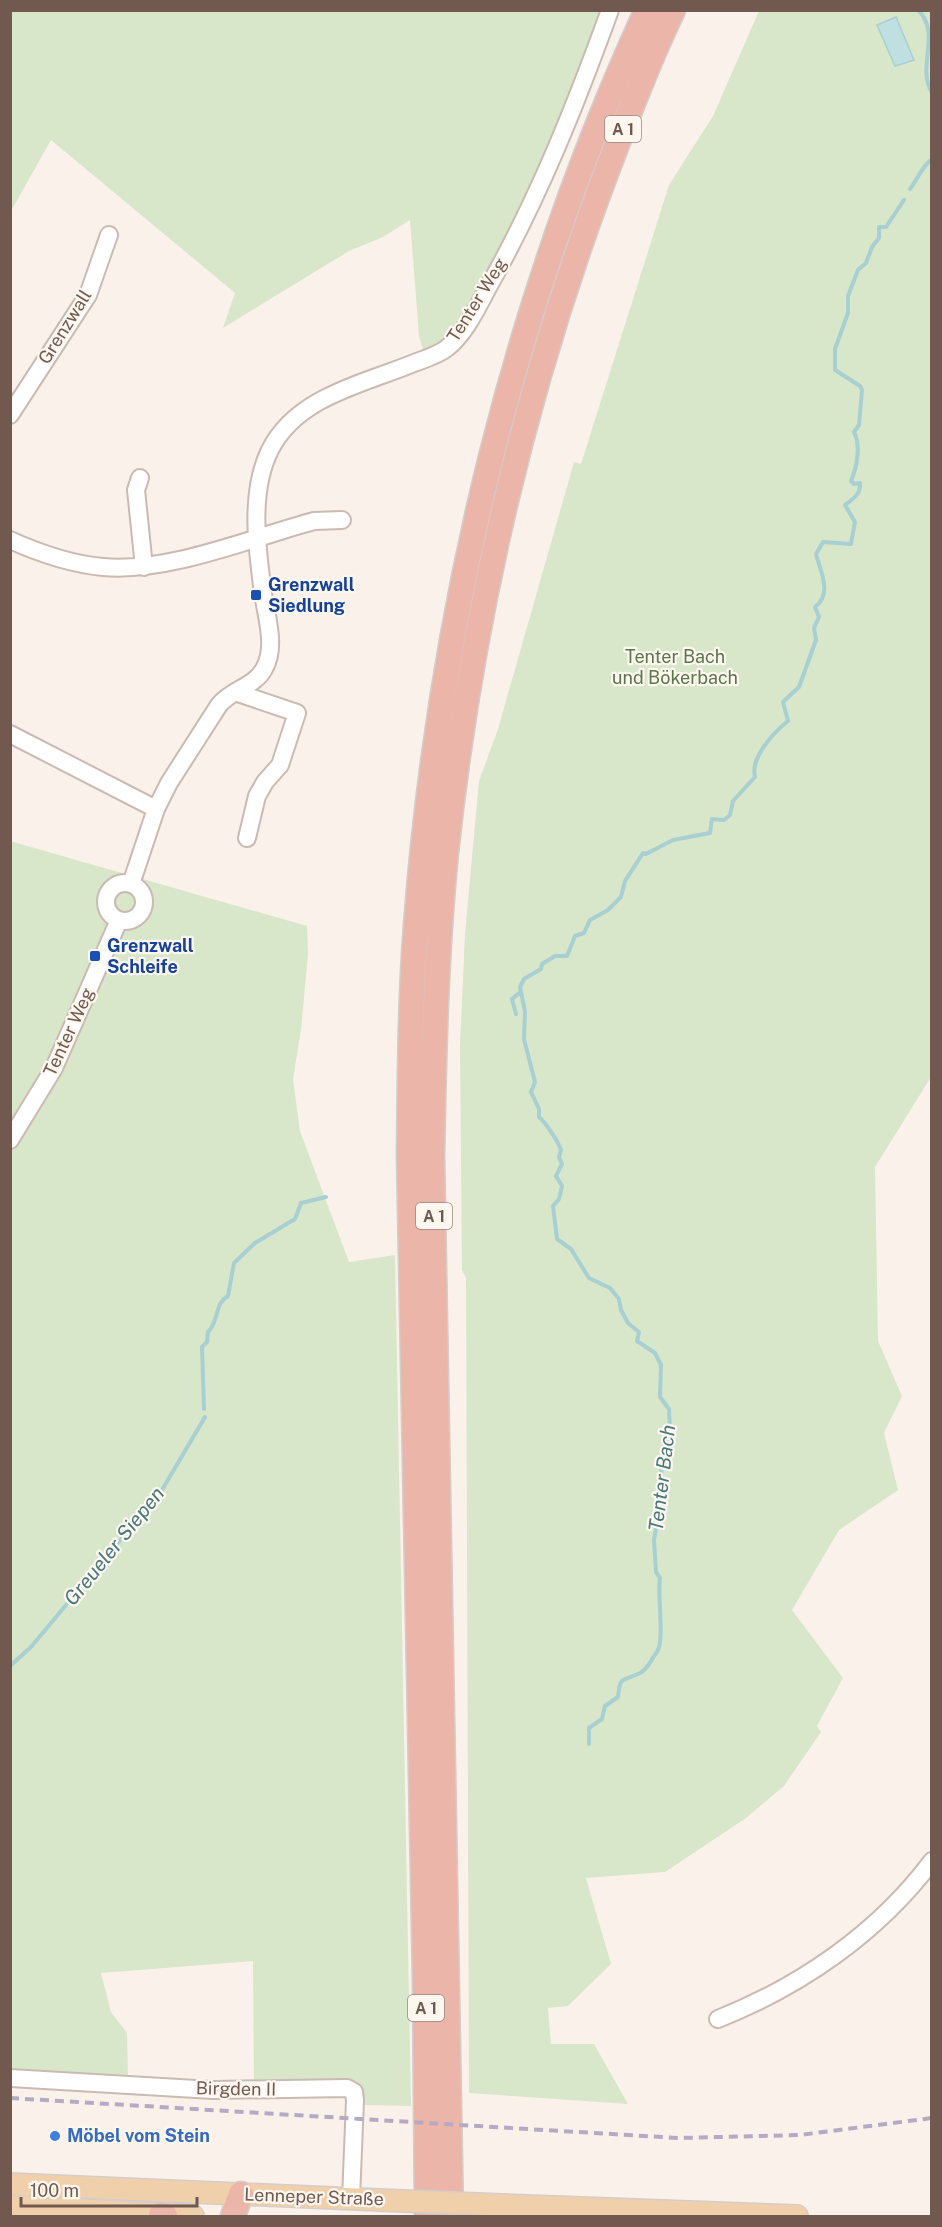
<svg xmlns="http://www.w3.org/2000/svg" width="942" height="2227" font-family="'Public Sans',sans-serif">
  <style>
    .green { fill: #d8e6ca }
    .water { fill: #c0dfe1; stroke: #a8cfd2; stroke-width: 1.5 }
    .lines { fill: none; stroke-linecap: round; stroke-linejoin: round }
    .stream { stroke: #a8cfd2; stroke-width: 4 }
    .minor-casing { stroke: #cbbab1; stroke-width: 20 }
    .major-casing { stroke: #d4cdca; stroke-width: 24 }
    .highway-casing { stroke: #d4cdca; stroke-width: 27 }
    .minor { stroke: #fff; stroke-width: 16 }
    .major { stroke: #f0d0ab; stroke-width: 21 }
    .highway { stroke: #ecb5a9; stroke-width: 24 }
    .rail { stroke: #b5a9c3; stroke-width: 4; stroke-dasharray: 9 6; stroke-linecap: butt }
    .major-bridge-casing { stroke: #d4cdca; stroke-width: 24; stroke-linecap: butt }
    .major-bridge { stroke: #f0d0ab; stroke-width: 21 }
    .transit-dot { fill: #1a4fb4; stroke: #fdf7f0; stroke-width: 2 }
    .shop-dot { fill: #3f7fe0; stroke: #fdf7f0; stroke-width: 2 }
    .labels { text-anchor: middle; stroke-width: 4.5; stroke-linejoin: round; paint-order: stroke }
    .shield { fill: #fdf7f0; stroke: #9b8880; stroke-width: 1.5 }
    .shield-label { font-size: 16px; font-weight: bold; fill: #715950 }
    .street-label { font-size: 18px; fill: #715950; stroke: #fdf7f0 }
    .transit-label { font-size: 18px; font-weight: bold; fill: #164399; stroke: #fdf7f0; text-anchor: start }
    .park-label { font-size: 18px; fill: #5a764a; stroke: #fdf7f0 }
    .shop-label { font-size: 18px; font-weight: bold; fill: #366cbe; stroke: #fdf7f0; text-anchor: start }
    .water-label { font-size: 20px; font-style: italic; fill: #49777b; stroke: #fdf7f0 }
  </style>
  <rect width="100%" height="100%" fill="#faf2ea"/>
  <!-- green -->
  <path class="green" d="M11 11H606L505 257 446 349 423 350 419 336 410 220 383 237 349 251 223 328 235 293 51 140 11 211Z
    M759 11H931V1077L875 1167 878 1341 902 1396 884 1433 898 1490 839 1530 792 1610 843 1678 817 1726 821 1732 784 1786 746 1818 665 1872 586 1878 611 1964 568 2006 548 2008 551 2044H594L628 2104 469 2093 466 1278 462 1270 460 1046 465 934 479 781 498 729 574 462 581 464 669 185 713 116Z
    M10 841 307 926 308 954 301 1030 293 1079 300 1131 349 1262 395 1255 411 2106 365 2105 357 2086H254L253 1961 101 1973 111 2012 127 2033 128 2079 11 2072Z"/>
  <!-- water -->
  <path class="water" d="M896 17 914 60 895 66 877 25Z"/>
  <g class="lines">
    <!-- stream -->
    <path class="stream" d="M918 10C942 33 916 66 932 93
      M910 189C917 180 922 166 932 159
      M516 1014 512 999 519 993
      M204 1409 202 1347 207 1342 208 1332C219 1322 214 1304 228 1296L234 1263 255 1243 295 1219 301 1203 326 1197
      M10 1666 31 1647 162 1490 205 1417
      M589 1744V1728L602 1719 605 1706 618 1697C620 1675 622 1682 640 1673 648 1669 652 1658 657 1652 665 1640 657 1594 660 1578L656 1572 654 1540 660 1504 662 1451 670 1432 669 1409 660 1397 661 1365 655 1353 637 1341 639 1332 628 1323 621 1310 619 1299 610 1288 589 1278 571 1249 557 1239 553 1206 559 1199 562 1186 556 1176 562 1164 559 1157 561 1150C558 1141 546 1123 539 1117V1109L531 1092 535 1082 524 1039 525 1012 520 987 524 979 541 969 542 964 555 956H567L575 936 584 933 590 920 608 910 621 897 625 881 643 853 646 854 673 840 710 833 712 819 724 820 730 815 733 801 755 777C750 758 773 733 788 721L783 702 799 687 816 640 814 628 819 617 815 607C833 594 820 570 816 554L823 542 851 544 855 522 845 505C853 499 861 494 860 483L854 484 851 481C857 467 861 446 854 432L859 425 862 390 860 386 835 370V349L848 313V296L858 270 866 263 872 247 879 238V227H886L904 200"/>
    <defs>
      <path id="minor" d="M10 415 88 295 109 235
        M140 478 136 490 144 567
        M10 540C41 554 70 564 103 567 168 573 251 538 314 521L342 520
        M235 692 297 713 280 765 265 782 257 796 247 838
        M10 734 156 809
        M106 902a19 19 0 1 1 38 0a19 19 0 1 1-38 0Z
        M131 884 156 809 169 783 219 705C232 689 254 687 264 669 277 647 266 616 263 593 257 548 249 492 270 450 296 398 359 385 409 365 421 360 437 356 447 348 466 333 478 306 490 284 539 197 576 104 610 10
        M10 1140 54 1068 119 920
        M718 2019C801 1986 878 1933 932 1861
        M10 2078 213 2090 347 2088 354 2092 355 2100 351 2199"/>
      <path id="major" d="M10 2184 379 2200
        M502 2205 797 2216
        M10 2206 193 2216"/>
      <path id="highway" d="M161 2215 165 2216
        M233 2216 241 2194
        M427 2216 425 1981 409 1155C410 1078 410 1001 416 925 440 610 515 297 647 10
        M451 2216 432 1155C434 1054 436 954 446 853 470 628 521 404 599 192 622 131 645 69 673 10"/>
    </defs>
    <!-- minor casing -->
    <use href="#minor" class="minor-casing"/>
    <!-- major casing -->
    <use href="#major" class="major-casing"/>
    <!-- highway casing -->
    <use href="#highway" class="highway-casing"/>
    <!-- minor -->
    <use href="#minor" class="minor"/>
    <!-- major -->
    <use href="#major" class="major"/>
    <!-- highway -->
    <use href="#highway" class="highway"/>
    <!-- rail -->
    <path class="rail" d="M10 2098 678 2138 800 2135 932 2118"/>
    <defs>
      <path id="major-bridge" d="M379 2200 502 2205"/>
    </defs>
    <!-- major-bridge casing -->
    <use href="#major-bridge" class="major-bridge-casing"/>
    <!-- major-bridge -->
    <use href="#major-bridge" class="major-bridge"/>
  </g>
  <!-- markers -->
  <g class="transit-dot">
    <rect x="250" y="589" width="12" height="12" rx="3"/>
    <rect x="89" y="950" width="12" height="12" rx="3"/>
  </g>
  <circle class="shop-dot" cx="55" cy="2136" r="6"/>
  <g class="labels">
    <!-- shield labels -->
    <g class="shield">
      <rect x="605" y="116" width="36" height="26" rx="4.5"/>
      <rect x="416" y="1203" width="36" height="26" rx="4.5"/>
      <rect x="408" y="1995" width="36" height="26" rx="4.5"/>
    </g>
    <g class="shield-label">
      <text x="623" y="135">A 1</text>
      <text x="434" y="1222">A 1</text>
      <text x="426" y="2014">A 1</text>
    </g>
    <!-- street labels -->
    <g class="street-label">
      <text transform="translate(477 300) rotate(-58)" y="6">Tenter Weg</text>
      <text transform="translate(65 327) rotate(-58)" y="6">Grenzwall</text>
      <text transform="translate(69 1032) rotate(-65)" y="6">Tenter Weg</text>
      <text transform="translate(236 2089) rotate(1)" y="6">Birgden II</text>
      <text transform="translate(314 2197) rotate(2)" y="6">Lenneper Straße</text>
    </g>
    <!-- transit labels -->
    <g class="transit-label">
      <text x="268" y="591">Grenzwall<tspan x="268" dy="21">Siedlung</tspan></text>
      <text x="107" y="952">Grenzwall<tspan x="107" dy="21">Schleife</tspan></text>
    </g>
    <!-- park labels -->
    <g class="park-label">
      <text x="675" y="663">Tenter Bach<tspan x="675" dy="21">und Bökerbach</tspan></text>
    </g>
    <!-- shop labels -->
    <g class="shop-label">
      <text x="67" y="2142">Möbel vom Stein</text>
    </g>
    <!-- water labels -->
    <g class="water-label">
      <text transform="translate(662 1478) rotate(-83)" y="7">Tenter Bach</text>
      <text transform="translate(114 1546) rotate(-51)" y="7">Greueler Siepen</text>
    </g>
  </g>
  <!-- border -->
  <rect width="942" height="2227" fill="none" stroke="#715950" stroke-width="24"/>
  <!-- scale -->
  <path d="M21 2197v9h176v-9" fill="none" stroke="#715950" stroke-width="3"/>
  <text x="30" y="2197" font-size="18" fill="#715950" stroke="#fdf7f0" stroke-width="4.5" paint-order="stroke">100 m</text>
</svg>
